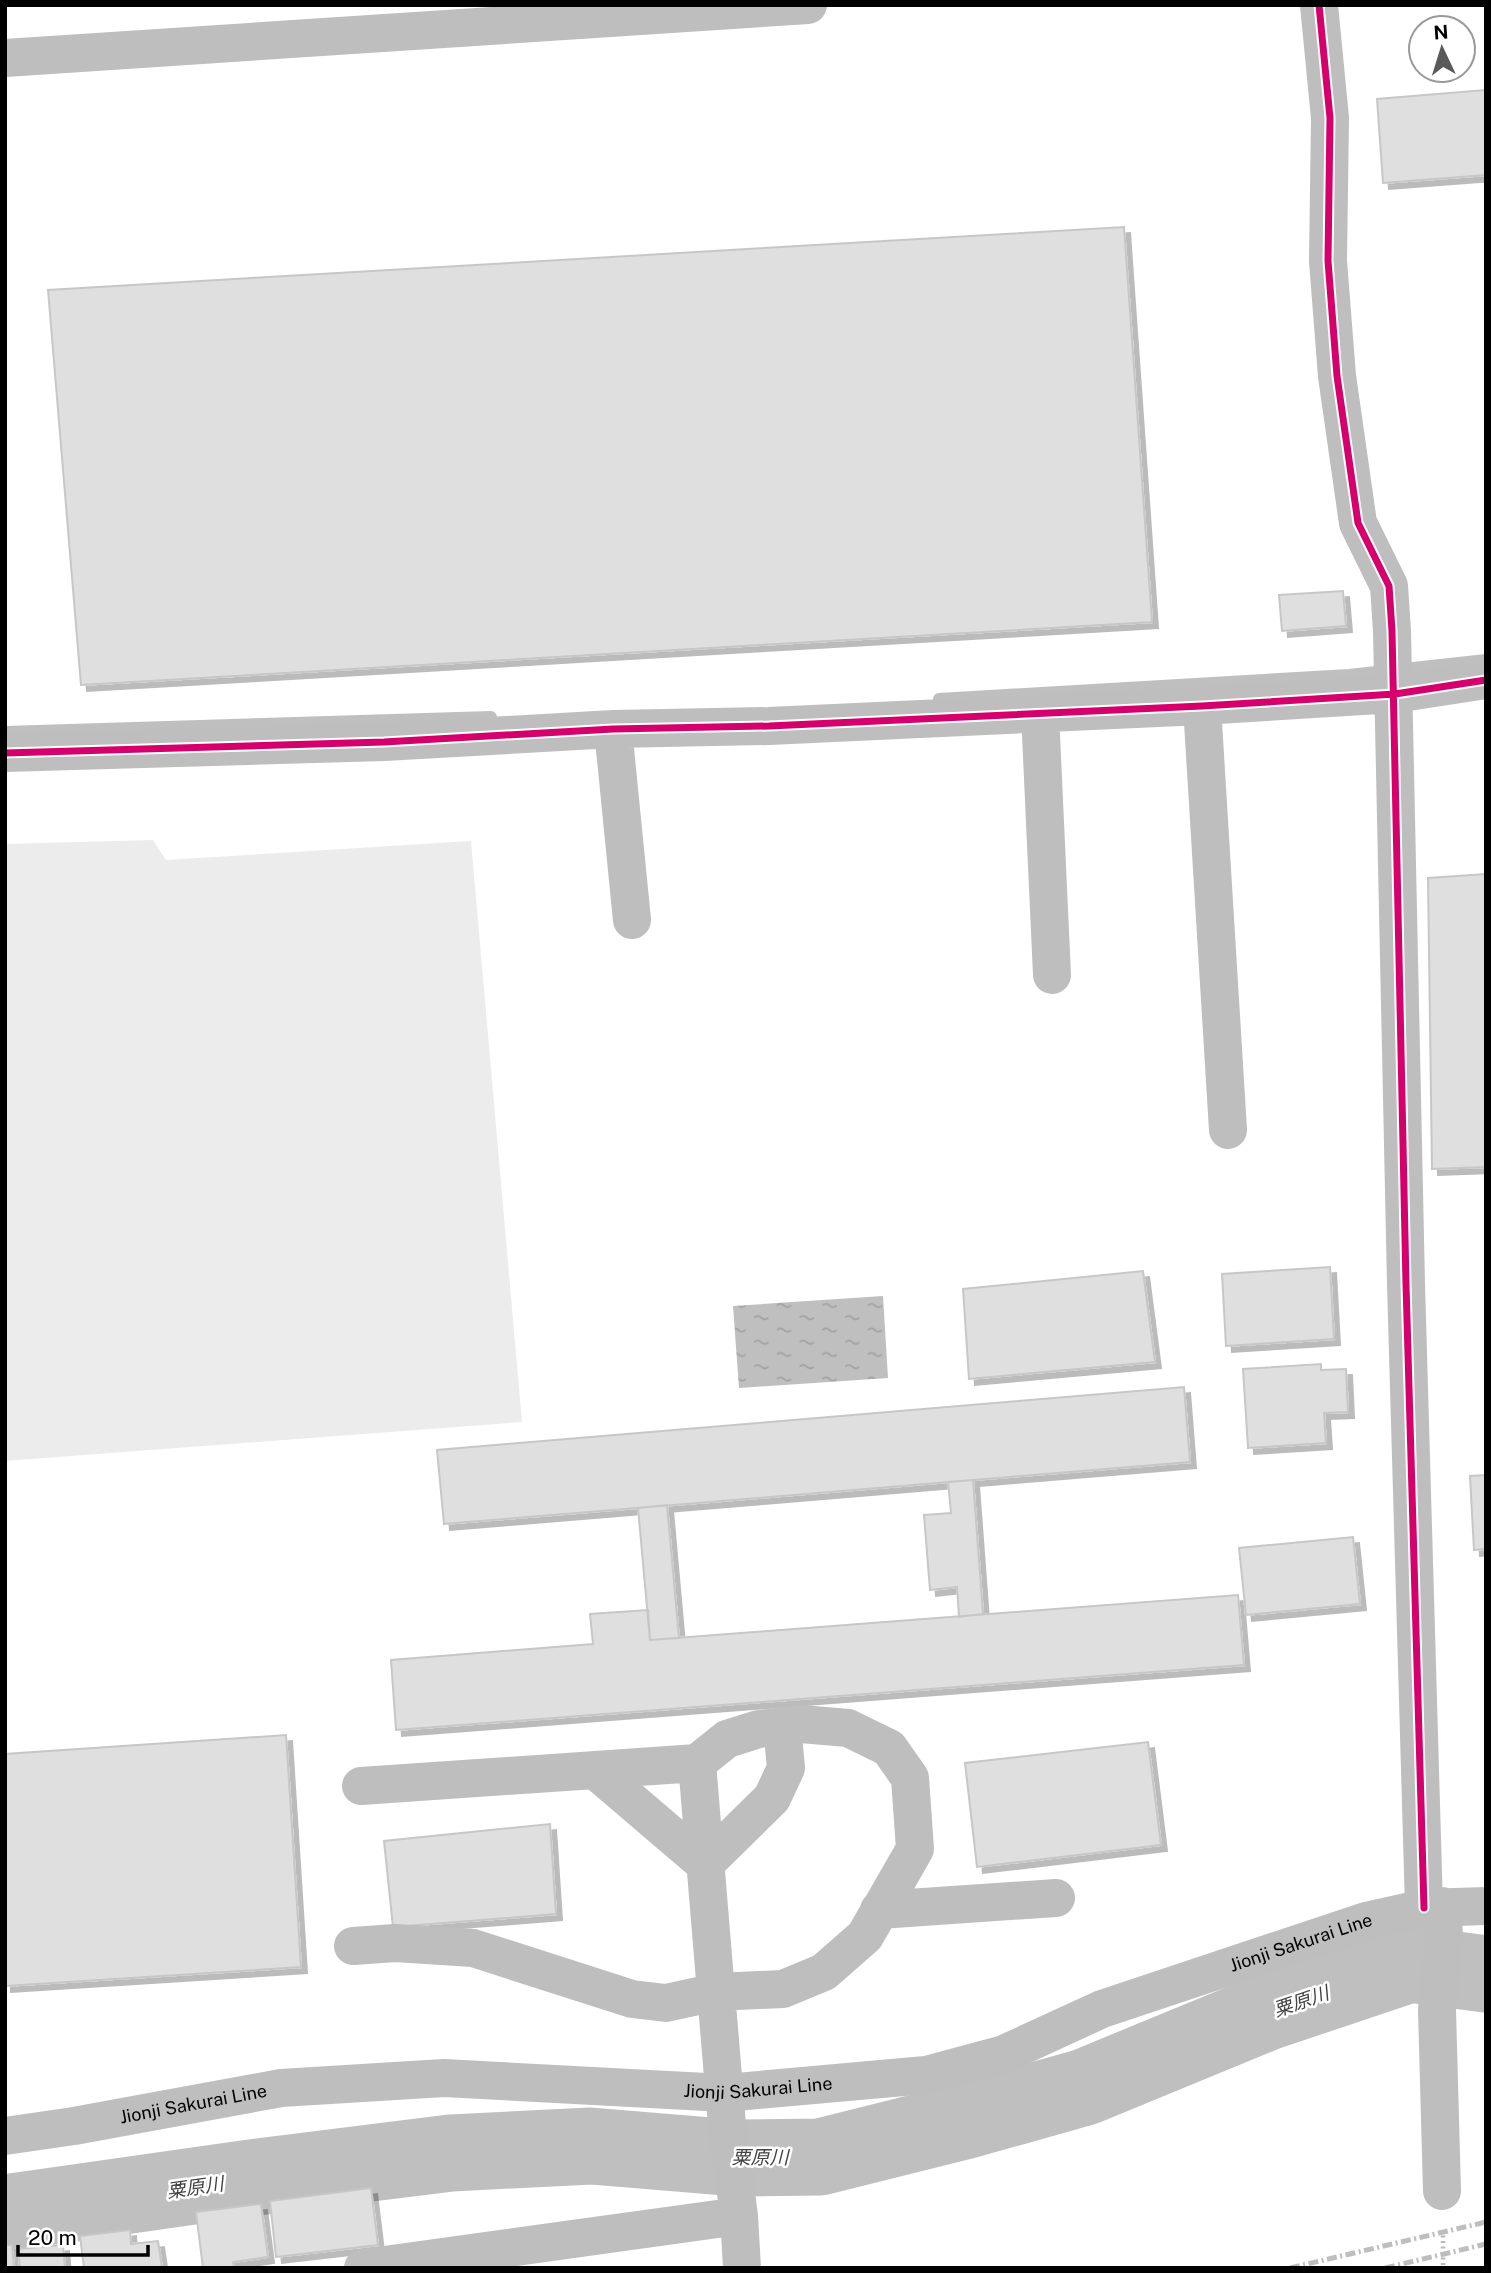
<svg xmlns="http://www.w3.org/2000/svg" width="1491" height="2273" font-family="'Public Sans','Noto Sans JP',sans-serif">
  <style>
    .green { fill: #ececec }
    .water { fill: url(#water-ripples) }
    .lines { fill: none; stroke-linecap: round; stroke-linejoin: round }
    .stream { stroke: #bfbfbf; stroke-width: 12 }
    .river { stroke: #bfbfbf; stroke-width: 77 }
    .building { fill: #dfdfdf; stroke: #c7c7c7; stroke-width: 2; filter: url(#shadow) }
    .path { stroke: #b9b9b9; stroke-width: 4.5; stroke-dasharray: 2 3.5; stroke-linecap: butt }
    .minor { stroke: #bebebe; stroke-width: 38 }
    .major { stroke: #bebebe; stroke-width: 38 }
    .rail { stroke: #bebebe; stroke-width: 5; stroke-dasharray: 10 3.5 2 3.5; stroke-linecap: butt }
    .cycleway-casing { stroke: #fff; stroke-width: 11 }
    .cycleway { stroke: #d6006c; stroke-width: 7 }
    .labels { text-anchor: middle; stroke-width: 5; stroke-linejoin: round; paint-order: stroke }
    .street-label { font-size: 18px; fill: #000; stroke: #fff }
    .water-label { font-size: 19px; font-style: italic; fill: #444; stroke: #fff }
  </style>
  <defs>
    <pattern id="water-ripples" width="26" height="14" patternUnits="userSpaceOnUse" patternTransform="scale(1.75)"><rect width="26" height="14" fill="#bfbfbf"/><path d="M2 4q2-2 4 0t4 0M15 11q2-2 4 0t4 0" fill="none" stroke="#a2a2a2"/></pattern>
    <filter id="shadow"><feDropShadow dx="6" dy="6" stdDeviation="0" flood-color="#0004"/></filter>
  </defs>
  <rect width="100%" height="100%" fill="#fff"/>
  <!-- green -->
  <path class="green" d="M153 840 166 860 471 841 522 1422 5 1461V844Z"/>
  <!-- water -->
  <path class="water" d="M883 1296 888 1378 739 1388 733 1306Z"/>
  <g class="lines">
    <!-- stream -->
    <path class="stream" d="M939 699 1349 675 1486 660
      M5 732 491 717"/>
    <!-- river -->
    <path class="river" d="M5 2213 250 2178 451 2153 591 2146 736 2158 820 2157 964 2121 1085 2087 1267 2012 1410 1964 1486 1974"/>
  </g>
  <!-- building -->
  <path class="building" d="M1485 90 1486 175 1383 183 1377 99Z
    M1124 227 1152 622 81 685 48 290Z
    M1343 591 1346 626 1282 631 1279 595Z
    M1486 874V1167L1432 1169 1428 878Z
    M1330 1267 1334 1339 1226 1346 1222 1274Z
    M1143 1271 1155 1362 969 1379 963 1289Z
    M1321 1364V1370L1346 1369 1348 1412 1324 1413 1326 1443 1248 1448 1243 1369Z
    M1184 1387 1190 1462 444 1524 437 1450Z
    M1486 1475V1549L1474 1550 1470 1476Z
    M973 1480 983 1614 959 1617 957 1587 930 1590 924 1515 951 1513 948 1482Z
    M667 1505 679 1638 650 1640 638 1508Z
    M1353 1537 1360 1604 1246 1615 1239 1548Z
    M1238 1595 1244 1665 396 1730 391 1660 593 1644 590 1614 648 1610 650 1640Z
    M286 1735 301 1967 5 1986V1754Z
    M1148 1742 1161 1845 977 1867 965 1763Z
    M550 1824 556 1914 393 1927 384 1841Z
    M371 2188 378 2245 276 2257 270 2201Z
    M261 2204 268 2257 233 2262 234 2268H203L196 2212Z
    M130 2230 131 2244 158 2241 162 2268H84L80 2236Z
    M5 2245H12L14 2268H5Z
    M63 2245 65 2268H20L18 2249Z"/>
  <g class="lines">
    <!-- path -->
    <path class="path" d="M1443 2230V2268"/>
    <!-- minor -->
    <path class="minor" d="M1319 5 1330 118 1328 261 1337 376 1358 523 1389 586 1392 631 1406 1284 1424 1908
      M5 58 808 5
      M1202 706 1228 1130
      M1040 713 1052 975
      M613 729 632 920
      M5 753 384 742 613 729 769 726 1202 706 1395 694 1486 680
      M697 1763 727 2125 739 2216 742 2268
      M595 1770 705 1864 772 1798 786 1768 782 1726
      M1442 1906 1444 1935 1437 2010 1442 2191
      M879 1910 1056 1898
      M353 1946 395 1943 473 1948 632 1999 666 2003 716 1992 783 1989 824 1972 865 1936 915 1849 910 1778 889 1748 848 1728 801 1724 759 1729 727 1739 697 1763 361 1786
      M363 2268 739 2216"/>
    <!-- major -->
    <path class="major" id="s1" d="M5 2136 74 2126 281 2088 444 2078 725 2093 926 2075 1004 2054 1102 2009 1366 1921 1424 1908 1486 1906"/>
    <!-- rail -->
    <path class="rail" d="M1290 2268 1486 2222
      M1385 2268 1486 2244"/>
    <defs>
      <path id="cycleway" d="M1319 5 1330 118 1328 261 1337 376 1358 523 1389 586 1392 631 1406 1284 1424 1908
        M5 753 384 742 613 729 769 726 1202 706 1395 694 1486 680"/>
    </defs>
    <!-- cycleway casing -->
    <use href="#cycleway" class="cycleway-casing"/>
    <!-- cycleway -->
    <use href="#cycleway" class="cycleway"/>
  </g>
  <g class="labels">
    <!-- street labels -->
    <g class="street-label">
      <text dy="6" stroke="none"><textPath href="#s1" startOffset="1325">Jionji Sakurai Line</textPath></text>
      <text dy="6" stroke="none"><textPath href="#s1" startOffset="758">Jionji Sakurai Line</textPath></text>
      <text dy="6" stroke="none"><textPath href="#s1" startOffset="191">Jionji Sakurai Line</textPath></text>
    </g>
    <!-- water labels -->
    <g class="water-label">
      <text transform="translate(1301 2001) rotate(-19)" y="7">粟原川</text>
      <text x="760" y="2164">粟原川</text>
      <text transform="translate(195 2187) rotate(-8)" y="7">粟原川</text>
    </g>
  </g>
  <!-- border -->
  <rect width="1491" height="2273" fill="none" stroke="#000000" stroke-width="14"/>
  <!-- north arrow -->
  <g transform="translate(1442 49) rotate(356)"><circle r="33" fill="#ffffff" stroke="#999999" stroke-width="2"/>
  <path d="M0-5L12 26L0 18L-12 26Z" fill="#595959"/>
  <text y="-10" font-size="19" font-weight="bold" text-anchor="middle" fill="#000000">N</text>
  </g>
  <!-- scale -->
  <path d="M18 2245v10h130v-10" fill="none" stroke="#000000" stroke-width="3.5"/>
  <text x="28" y="2245" font-size="21" fill="#000000" stroke="#ffffff" stroke-width="5" paint-order="stroke">20 m</text>
</svg>
